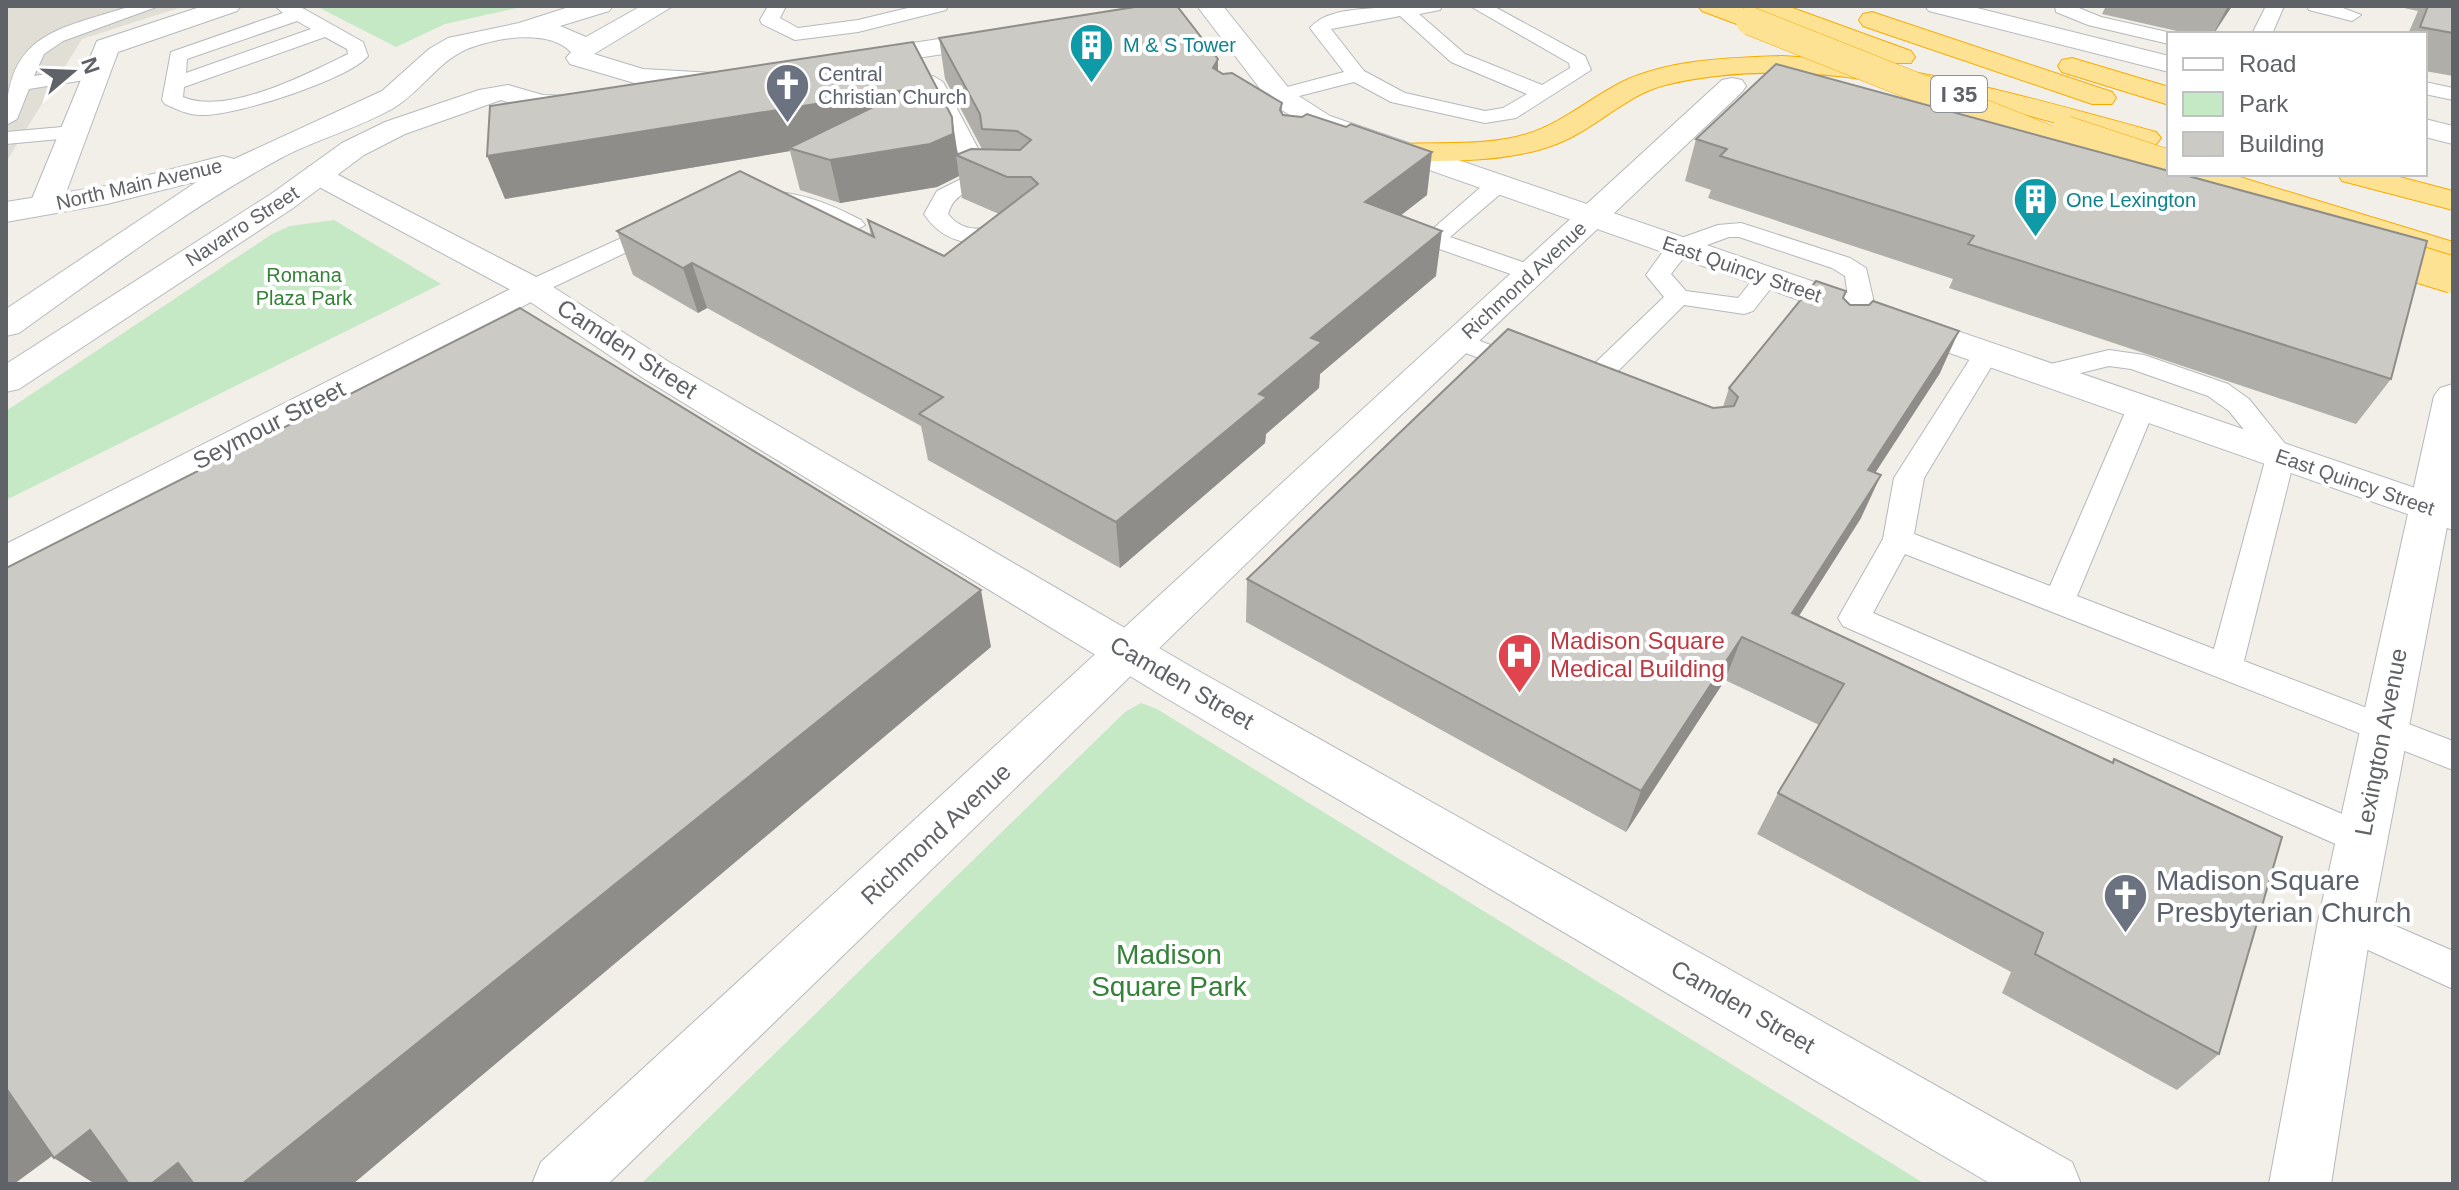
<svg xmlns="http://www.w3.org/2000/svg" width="2459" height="1190" font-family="Arial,sans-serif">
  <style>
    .education { fill: #e1ded6 }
    .green { fill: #c5e8c5 }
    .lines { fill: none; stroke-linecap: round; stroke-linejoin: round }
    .service-casing { stroke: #b5b8bc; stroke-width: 2 }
    .minor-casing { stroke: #b5b8bc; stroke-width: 2 }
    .tertiary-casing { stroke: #b5b8bc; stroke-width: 2 }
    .secondary-casing { stroke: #b6babf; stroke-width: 2 }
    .motorway-casing { stroke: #f9ab00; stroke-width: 2 }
    .service { fill: #fff; fill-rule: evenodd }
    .minor { fill: #fff; fill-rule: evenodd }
    .tertiary { fill: #fff; fill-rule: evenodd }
    .secondary { fill: #fff; fill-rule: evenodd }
    .motorway { fill: #fde293; fill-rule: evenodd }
    .motorway-bridge-far1-casing { stroke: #f9ab00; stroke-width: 29; stroke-linecap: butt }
    .motorway-bridge-casing { stroke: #f9ab00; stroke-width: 38; stroke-linecap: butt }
    .motorway-bridge-far1 { stroke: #fde293; stroke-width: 28 }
    .motorway-bridge { stroke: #fde293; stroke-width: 36 }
    .wall { fill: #afaea9 }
    .shaded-wall { fill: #8f8d8a }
    .building { fill: #cccac5; stroke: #8f8d8a; stroke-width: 2 }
    .labels { text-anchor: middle; stroke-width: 8; stroke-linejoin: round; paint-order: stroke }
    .far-culture-label { font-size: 20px; fill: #0d838f; stroke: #fff; text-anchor: start }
    .far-worship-label { font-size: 20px; fill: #5b616d; stroke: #fff; text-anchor: start }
    .far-street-label { font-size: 20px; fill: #5f6368; stroke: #fff }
    .far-park-label { font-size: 20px; fill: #348238; stroke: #fff }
    .shield { fill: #fff; stroke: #8f9295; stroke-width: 2 }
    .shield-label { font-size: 22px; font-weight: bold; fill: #5f6368 }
    .street-label { font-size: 24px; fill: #5f6368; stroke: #fff }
    .health-label { font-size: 24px; fill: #be3a42; stroke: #fff; text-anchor: start }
    .near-worship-label { font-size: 28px; fill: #5b616d; stroke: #fff; text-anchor: start }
    .near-park-label { font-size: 28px; fill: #348238; stroke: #fff }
  </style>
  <rect width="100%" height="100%" fill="#f1efe8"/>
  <!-- education -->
  <path class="education" d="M6 6H185L82 39 6 162Z"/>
  <!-- green -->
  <path class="green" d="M316 6H526L445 24 396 47Z
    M334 220 441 284 6 500V411L272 234 290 226Z
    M1141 703 1157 709 1925 1184H641L1125 712Z"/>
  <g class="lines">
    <defs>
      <path id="service" d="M131 6H159L63 41 44 54 34 76 96 67 106 73 103 77 29 89 17 119 6 125C6 32 57 30 131 6Z
        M275 6H298L306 10 363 42 368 56C348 80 232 117 200 115 188 115 176 109 165 104L162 100 171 52 283 13ZM297 21 311 29 186 73 187 59ZM325 37 347 49 348 54C307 74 227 116 183 97L184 87Z
        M768 6H786L780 18 798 28 858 20 916 6H948L946 10 858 32 795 40 762 24 760 20Z
        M1394 6H1442L1440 10 1419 14 1465 54 1542 85 1570 68 1569 63 1470 6H1493L1585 56 1591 70 1516 118 1485 123 1391 102 1354 82 1252 108 1242 102 1245 98 1344 72 1310 28C1327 7 1368 10 1394 6ZM1400 16 1451 62 1527 94 1503 108 1485 111 1405 93 1364 71 1331 29Z
        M2055 6H2074L2101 17 2176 34H2169V44L2088 25 2056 12Z
        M2266 6H2284L2272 34H2252Z
        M2307 6H2338L2361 15 2352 21 2309 10Z
        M933 76 943 82 983 158 985 174H1003L1014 181 1011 186C986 192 957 183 948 214 969 241 996 221 1022 228L1026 233 1022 238C985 247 947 249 924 214L937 191 963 178 961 158 923 82Z
        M2425 82 2453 88V100L2425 94Z
        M73 126 84 132 81 137 6 144V132Z
        M1497 178 1508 185 1505 190 1450 237 1540 268 1543 273 1540 278H1522L1425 244 1421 239 1489 180Z
        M756 191C795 190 827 202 861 220L865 225 853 232 798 209 748 203 745 198 748 193Z
        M663 219 671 221 675 226 671 231 541 293 532 296 519 288 523 283Z
        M1741 223 1850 258 1866 268 1876 311 1854 341 1845 343 1832 335 1850 311 1845 276 1832 268 1739 237H1729L1688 252 1671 274 1686 291 1738 298 1758 273H1776L1779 278 1753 311 1744 314 1684 305 1592 397H1572L1568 391 1572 385 1664 297 1646 275 1670 242 1718 225Z
        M1459 333 1535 362 1539 368 1535 374 1526 376 1450 347 1446 341Z
        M1986 346 1995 348 1999 354 1924 478 1914 534 2050 586 2127 408 2131 402H2151L2155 408 2077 596 2214 649 2266 457 2229 411 2208 396 2131 369 2109 366 2044 382 2034 380 2031 374 2034 368 2109 350 2144 355 2228 384 2249 399 2295 456 2244 661 2453 741V770L1905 554 1873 613 2375 828 2381 839 2375 850 2362 855 2349 850 1843 626 1838 618 1883 539 1894 478 1977 348Z
        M2345 904 2453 951V989L2331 933 2325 921 2331 909Z"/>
      <path id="minor" d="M203 6H241L237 11 118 52 61 206 56 213H34L29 206 97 41Z
        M1732 78 1742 80 1746 86 1742 92 1327 485 608 1184H532L541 1162 1722 80Z
        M532 278 544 281 549 288 544 295 21 573 6 577V544Z
        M2453 384V495L2372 921 2331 1184H2269L2318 921 2434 396 2440 388Z"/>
      <path id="tertiary" d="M319 165 544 281 669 362 1195 669 2072 1162 2081 1184H1991L1161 695 643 378 520 295 308 181 304 174 308 167Z"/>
      <path id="secondary" d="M572 6H613L609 11 560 26 586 37 641 6H673L594 54 643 69 714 73 724 75 728 81 724 87 714 89 641 85 570 64 566 58 571 52C547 28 496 38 467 49 437 62 420 93 392 109 356 129 317 139 281 158 189 208 104 272 19 333L6 336V309L198 181 107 204 6 222V202L106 186 223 156 234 159 382 91 429 49 448 38 519 23Z
        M1197 6H1223L1291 91 1330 116 2453 501V530L1310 128 1271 103Z
        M1925 6H1969L2169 56V72L1929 11Z
        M1000 30 1009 32 1013 38 1009 44 858 67 848 65 844 59 848 53 858 51Z
        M508 85 543 95 599 97 603 103 599 109 540 113 501 100 405 134 364 155 293 208 19 389 6 392V364L271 194 342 143 385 122 479 90Z
        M2425 119 2453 126V144L2425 137Z"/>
      <path id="motorway" d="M1698 6C1719 6 1750 2 1763 21L1750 29 1702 11Z
        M1750 6H1787L1911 51 1915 57 1911 63H1891L1754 11Z
        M1872 12 2112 92 2116 98 2112 104H2092L1863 26 1859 20 1863 14Z
        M1782 56C1911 63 2032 98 2156 132L2161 138 2156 144 2146 147C1989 108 1829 46 1665 85 1630 94 1602 122 1570 138 1520 163 1459 160 1404 162L1393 159 1389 153 1393 147 1404 144C1444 142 1488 146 1527 134 1563 123 1591 97 1624 81 1672 59 1730 58 1782 56Z
        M2072 58 2169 87V105L2062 72 2058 66 2062 60Z
        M2183 174H2230L2453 242V263L2187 181Z
        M2338 174H2388L2453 191V210L2342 181Z"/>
    </defs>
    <!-- service casing -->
    <use href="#service" class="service-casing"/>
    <!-- minor casing -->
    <use href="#minor" class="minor-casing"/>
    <!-- tertiary casing -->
    <use href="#tertiary" class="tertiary-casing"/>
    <!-- secondary casing -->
    <use href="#secondary" class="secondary-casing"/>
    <!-- motorway casing -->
    <use href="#motorway" class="motorway-casing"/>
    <!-- service -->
    <use href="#service" class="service"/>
    <!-- minor -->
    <use href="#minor" class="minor"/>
    <!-- tertiary -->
    <use href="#tertiary" class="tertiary"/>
    <!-- secondary -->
    <use href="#secondary" class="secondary"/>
    <!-- motorway -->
    <use href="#motorway" class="motorway"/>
    <defs>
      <path id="motorway-bridge-far1" d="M1750 21 2093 157
        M2066 130 2169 164"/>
      <path id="motorway-bridge" d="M2363 247 2453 275"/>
    </defs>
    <!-- motorway-bridge-far1 casing -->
    <use href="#motorway-bridge-far1" class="motorway-bridge-far1-casing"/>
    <!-- motorway-bridge casing -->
    <use href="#motorway-bridge" class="motorway-bridge-casing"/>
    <!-- motorway-bridge-far1 -->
    <use href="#motorway-bridge-far1" class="motorway-bridge-far1"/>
    <!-- motorway-bridge -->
    <use href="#motorway-bridge" class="motorway-bridge"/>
  </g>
  <!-- wall -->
  <path class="wall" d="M2106 6H2232L2214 34H2177V31L2102 14Z
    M2395 6H2453V76L2425 71V34H2408L2418 11Z
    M939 38 1218 59V71L1282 103V114L1427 195 1400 216 1436 276 1320 374 1319 388 1266 434 1265 443 1120 568 928 460 921 426 707 308 698 313 633 275 617 231 871 236 868 220 944 256 999 214 962 198 959 176 937 187 840 203 800 190 790 151 505 199 952 117 957 154 982 149 945 79Z
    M1776 64 2391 379 2356 424 1949 288 1953 279 1708 198 1711 190 1685 181 1696 139Z
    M1843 298 1850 305 1940 373 1875 473 1861 518 1799 616 2112 762 2114 759 2219 1054 2177 1090 2002 993 2011 972 1757 834 1778 793 1819 725 1725 680 1626 832 1246 622 1247 579 1713 408 1723 407 1729 388Z"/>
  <!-- shaded-wall -->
  <path class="shaded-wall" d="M2228 6H2232L2213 34Z
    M1218 59V100L1213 68Z
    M910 89 789 148 790 151 505 199 487 156Z
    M952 117 958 156 956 155 959 176 937 187 840 203 830 160Z
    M1432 152 1427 195 1361 246 1365 202Z
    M1442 231 1436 276 1320 374 1319 388 1266 434 1265 443 1120 568 1116 522 1259 394 1311 338Z
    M692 263 707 308 698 313 683 268Z
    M1959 331 1940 373 1849 513 1868 470Z
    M1881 475 1861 518 1774 655 1792 613Z
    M981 590 991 647 353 1184H242Z
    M1742 637 1725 680 1626 832 1641 791Z
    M8 1091 78 1137 14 1184H6V1092Z
    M90 1130 147 1184H95L54 1158Z
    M178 1163 208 1184H151Z"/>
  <!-- building -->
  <path class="building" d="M1141 6H1177L1218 59 1213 68 1223 74 1232 73 1282 103 1280 110 1283 115 1302 117 1307 114 1346 127 1351 124 1432 152 1365 202 1442 231 1311 338 1322 342 1259 394 1267 397 1116 522 919 414 943 397 692 263 683 268 617 231 740 171 874 237 868 220 944 256 1038 184 1031 177H1007L956 155 971 149 1020 150 1031 140 1017 131 982 129 980 114 939 38Z
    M2428 6H2453V33L2420 27Z
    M913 42 952 117 953 134 930 144 830 160 789 148 910 89 487 156 490 106Z
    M1776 64 2169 171V174H2181L2427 241 2391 379 1968 244 1974 236 1720 156 1727 149 1696 139Z
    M1816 281 1846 291 1843 298 1850 305H1869L1873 301 1959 331 1868 470 1881 475 1792 613 2113 763 2114 759 2282 837 2219 1054 2035 954 2043 933 1778 793 1844 684 1742 637 1641 791 1247 579 1508 329 1713 408 1734 406 1738 397 1729 388Z
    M520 308 981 590 242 1184H194L178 1163 151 1184H129L90 1130 54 1158 8 1091 6 1092V568Z"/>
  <!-- icons -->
  <defs>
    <symbol id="building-pin" viewBox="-11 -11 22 30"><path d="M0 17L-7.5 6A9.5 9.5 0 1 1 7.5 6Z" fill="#0f9aa8" stroke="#fff"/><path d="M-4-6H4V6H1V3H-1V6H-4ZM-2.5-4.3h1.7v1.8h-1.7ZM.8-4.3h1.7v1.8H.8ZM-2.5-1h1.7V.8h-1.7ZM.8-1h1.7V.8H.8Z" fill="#fff"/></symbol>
    <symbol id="church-pin" viewBox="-11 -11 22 30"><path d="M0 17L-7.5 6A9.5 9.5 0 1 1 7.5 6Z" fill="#6b7280" stroke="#fff"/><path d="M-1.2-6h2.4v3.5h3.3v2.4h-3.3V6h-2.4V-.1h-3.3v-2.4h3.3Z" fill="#fff"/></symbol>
    <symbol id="hospital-pin" viewBox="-11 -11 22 30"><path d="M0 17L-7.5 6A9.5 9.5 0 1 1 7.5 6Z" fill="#e0444e" stroke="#fff"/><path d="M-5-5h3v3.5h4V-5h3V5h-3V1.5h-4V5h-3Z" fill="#fff"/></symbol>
  </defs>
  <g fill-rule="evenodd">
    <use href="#building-pin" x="1066" y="20" width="51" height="69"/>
    <use href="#church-pin" x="762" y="60" width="51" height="69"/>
    <use href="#building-pin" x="2010" y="174" width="51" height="69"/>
    <use href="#hospital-pin" x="1494" y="630" width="51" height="69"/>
    <use href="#church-pin" x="2100" y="870" width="51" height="69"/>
  </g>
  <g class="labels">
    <!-- far-culture labels -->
    <g class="far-culture-label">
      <text x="1123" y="52">M &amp; S Tower</text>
      <text x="2066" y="207">One Lexington</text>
    </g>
    <!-- far-worship labels -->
    <g class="far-worship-label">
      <text x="818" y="81">Central<tspan x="818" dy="23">Christian Church</tspan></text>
    </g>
    <!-- far-street labels -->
    <g class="far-street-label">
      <text transform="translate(139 184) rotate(-13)" y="7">North Main Avenue</text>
      <text transform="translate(242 226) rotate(-33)" y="7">Navarro Street</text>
      <text transform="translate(1742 269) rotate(19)" y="7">East Quincy Street</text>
      <text transform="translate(1524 280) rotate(-43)" y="7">Richmond Avenue</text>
      <text transform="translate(2355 482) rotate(19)" y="7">East Quincy Street</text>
    </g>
    <!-- far-park labels -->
    <g class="far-park-label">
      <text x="304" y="282">Romana<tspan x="304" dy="23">Plaza Park</tspan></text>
    </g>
    <!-- shield labels -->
    <rect class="shield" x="1931" y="76" width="56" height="36" rx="6"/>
    <g class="shield-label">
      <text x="1959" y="102">I 35</text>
    </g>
    <!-- street labels -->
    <g class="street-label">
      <text transform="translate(627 349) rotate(33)" y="8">Camden Street</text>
      <text transform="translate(269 425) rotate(-27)" y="8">Seymour Street</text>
      <text transform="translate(1182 683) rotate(30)" y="8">Camden Street</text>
      <text transform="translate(2381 742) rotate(-79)" y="8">Lexington Avenue</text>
      <text transform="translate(936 834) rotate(-43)" y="8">Richmond Avenue</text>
      <text transform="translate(1743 1007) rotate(30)" y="8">Camden Street</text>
    </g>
    <!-- health labels -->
    <g class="health-label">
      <text x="1550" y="649">Madison Square<tspan x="1550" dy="28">Medical Building</tspan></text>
    </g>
    <!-- near-worship labels -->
    <g class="near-worship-label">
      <text x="2156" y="890">Madison Square<tspan x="2156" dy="32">Presbyterian Church</tspan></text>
    </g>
    <!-- near-park labels -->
    <g class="near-park-label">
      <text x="1169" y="964">Madison<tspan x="1169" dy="32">Square Park</tspan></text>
    </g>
  </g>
  <!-- border -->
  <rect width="2459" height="1190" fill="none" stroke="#5f6368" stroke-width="16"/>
  <!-- legend -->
  <rect x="2167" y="32" width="260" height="144" fill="#ffffff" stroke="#bfc1c3" stroke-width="2"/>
  <rect x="2183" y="58" width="40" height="12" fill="#ffffff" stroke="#bfc1c3" stroke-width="2"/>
  <text x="2239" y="72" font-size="24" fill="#5f6368">Road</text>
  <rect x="2183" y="92" width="40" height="24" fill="#c5e8c5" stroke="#bfc1c3" stroke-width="2"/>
  <text x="2239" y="112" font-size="24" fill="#5f6368">Park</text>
  <rect x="2183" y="132" width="40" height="24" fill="#cccac5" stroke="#bfc1c3" stroke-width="2"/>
  <text x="2239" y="152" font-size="24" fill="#5f6368">Building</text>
  <!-- north arrow -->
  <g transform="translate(72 72) rotate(71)" stroke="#ffffff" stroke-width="6" paint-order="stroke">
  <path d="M0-6L14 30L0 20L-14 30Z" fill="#5f6368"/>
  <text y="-12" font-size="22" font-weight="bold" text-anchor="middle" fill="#5f6368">N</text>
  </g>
</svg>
